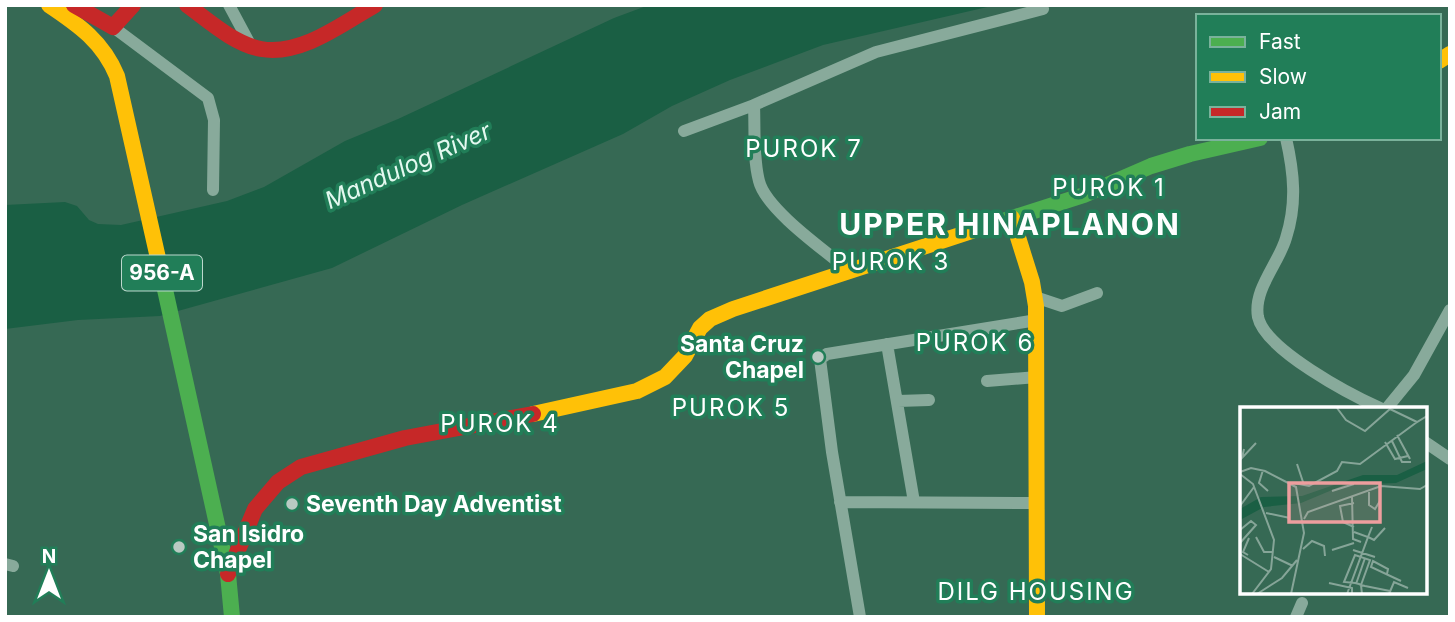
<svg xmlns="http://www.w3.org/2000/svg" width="1455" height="622" font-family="Inter,sans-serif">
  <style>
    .water { fill: #1a5f44 }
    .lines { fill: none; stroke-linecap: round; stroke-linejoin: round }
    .street { stroke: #88aa9b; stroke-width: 12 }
    .fast { stroke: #4caf50; stroke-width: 16 }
    .slow { stroke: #ffc107; stroke-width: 16 }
    .jam { stroke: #c62828; stroke-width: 16 }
    .poi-dot { fill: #b9cac3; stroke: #217e58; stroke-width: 2.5 }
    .labels { text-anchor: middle; stroke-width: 7; stroke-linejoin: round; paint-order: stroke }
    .shield { fill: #217e58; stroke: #bcd8cd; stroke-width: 2 }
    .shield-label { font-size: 21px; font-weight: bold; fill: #fff }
    .poi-label { font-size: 23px; font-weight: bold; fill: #fff; stroke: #217e58; text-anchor: start }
    .neighbourhood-label { font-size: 24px; letter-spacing: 2px; fill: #fff; stroke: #217e58 }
    .water-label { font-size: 24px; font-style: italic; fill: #e4f9f0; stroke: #217e58 }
    .district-label { font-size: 30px; font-weight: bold; letter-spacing: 2px; fill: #fff; stroke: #217e58 }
    .inset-road { fill: none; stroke: #86a598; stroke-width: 2 }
    .view { fill: #ed9e9e; fill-opacity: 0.15; stroke: #ed9e9e; stroke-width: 3.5 }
    .inset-edge { fill: none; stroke: #fff; stroke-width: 3.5 }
  </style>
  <rect width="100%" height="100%" fill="#366954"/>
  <!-- water -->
  <path class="water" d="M649 5H996L823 45 730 80 672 106 623 134 462 205 332 268 160 316 78 320 5 329V205L65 202 77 206 89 220 98 224 121 225 227 201 264 187 345 141 398 119 614 18Z"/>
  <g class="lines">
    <!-- street -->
    <path class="street" d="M229 5 251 46
      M113 27 208 98 214 120 213 190
      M754 105C755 130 753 158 759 181 766 210 827 252 851 272
      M684 131 754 105 876 52 1043 9
      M1286 138C1294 173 1297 204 1286 238 1279 263 1253 289 1258 317 1265 350 1351 395 1380 408
      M1035 297 1062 306 1097 293
      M887 344 914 502
      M987 381 1037 377
      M898 401 929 400
      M1387 408 1414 375 1450 310
      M1425 442 1450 459
      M840 502 1038 503
      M5 564 13 566
      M860 617 832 452 820 359 827 354 1037 320
      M1296 617 1302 603"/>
    <!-- fast -->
    <path class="fast" d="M972 231 1084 195 1151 166 1190 154 1260 138
      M160 267 228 574 232 617"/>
    <!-- slow -->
    <path class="slow" d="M49 5C79 25 103 42 117 76L160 267
      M1439 61 1450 54
      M1012 218 1032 282 1036 306 1037 617
      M533 414 637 391 665 377 685 356 700 328 710 319 733 309 972 231"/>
    <!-- jam -->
    <path class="jam" d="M74 5 113 27 133 5
      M187 5C209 21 234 44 261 49 301 56 342 24 375 5
      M228 574 255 509 278 482 301 467 405 438 533 414"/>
  </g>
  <!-- markers -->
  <g class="poi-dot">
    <circle cx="818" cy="357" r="7"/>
    <circle cx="292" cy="504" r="7"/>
    <circle cx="179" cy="547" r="7"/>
  </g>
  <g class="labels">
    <!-- shield labels -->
    <rect class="shield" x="122" y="255.5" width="80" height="35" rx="5"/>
    <g class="shield-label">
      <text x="162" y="280">956-A</text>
    </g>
    <!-- poi labels -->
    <g class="poi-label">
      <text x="804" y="352" text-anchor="end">Santa Cruz<tspan x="804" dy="26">Chapel</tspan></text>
      <text x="306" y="512">Seventh Day Adventist</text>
      <text x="193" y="542">San Isidro<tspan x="193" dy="26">Chapel</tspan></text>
    </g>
    <!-- neighbourhood labels -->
    <g class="neighbourhood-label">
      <text x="804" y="157">PUROK 7</text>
      <text x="1109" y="196">PUROK 1</text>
      <text x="891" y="270">PUROK 3</text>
      <text x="975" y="351">PUROK 6</text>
      <text x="731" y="416">PUROK 5</text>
      <text x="500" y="432">PUROK 4</text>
      <text x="1036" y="600">DILG HOUSING</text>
    </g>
    <!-- water labels -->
    <g class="water-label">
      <text transform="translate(408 166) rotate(-24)" y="8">Mandulog River</text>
    </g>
    <!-- district labels -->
    <g class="district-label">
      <text x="1010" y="235">UPPER HINAPLANON</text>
    </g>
  </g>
  <!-- overview -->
  <g transform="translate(1240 407)">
    <rect width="187" height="187" fill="#366954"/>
    <path d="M187 54V62L156 76 104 78 61 96 24 100 0 113V102L21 90 62 89 123 68H157Z" fill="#1a5f44"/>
    <path class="inset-road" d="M97 1 106 13 125 24 150 2 177 15 187 9M157 28 170 52M152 34 162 55H171M145 35 155 52 168 49M4 42 2 51 16 36M57 57 64 78M23 63 19 76 28 84M0 65 11 61 25 64 56 80 64 126 51 187M0 67 13 77 34 133 31 162 12 187M54 76 69 79 97 64 102 55 120 57 177 15M92 84 114 77M129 85V98L135 102 140 94M112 90 113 132 121 135M0 99 14 80M26 106 50 111M64 112 68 105 141 79 180 82 187 78M114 120 103 115 100 99 114 96M132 120 128 130 134 133 145 121M0 123 11 114 16 118 0 136M16 130 24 145H33M63 142 72 134 84 139 85 149M92 143 114 136M113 143 135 150M0 147 29 165M8 148 3 145 9 131M34 150 53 159M147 167 148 162 133 154 131 160 161 174M89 176 112 181V187M116 177 125 151M17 187 42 171 57 153M107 187 128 130 114 125M122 187 121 178 130 153 115 148 104 175 115 176 119 177 121 178 125 179 150 184M149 187 154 175 168 181"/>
    <path class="view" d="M49 76H140V115H49Z"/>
    <rect width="187" height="187" class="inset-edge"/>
  </g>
  <!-- border -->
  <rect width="1455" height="622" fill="none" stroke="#ffffff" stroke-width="14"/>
  <!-- legend -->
  <rect x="1196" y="14" width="245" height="126" fill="#217e58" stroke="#7ab29b" stroke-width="2"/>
  <rect x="1210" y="37" width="35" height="10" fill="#4caf50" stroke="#7ab29b" stroke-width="2"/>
  <text x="1259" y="49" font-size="21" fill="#ffffff">Fast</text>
  <rect x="1210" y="72" width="35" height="10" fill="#ffc107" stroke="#7ab29b" stroke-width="2"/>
  <text x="1259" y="84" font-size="21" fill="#ffffff">Slow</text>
  <rect x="1210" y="107" width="35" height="10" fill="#c62828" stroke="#7ab29b" stroke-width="2"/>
  <text x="1259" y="119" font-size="21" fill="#ffffff">Jam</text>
  <!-- north arrow -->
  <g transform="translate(49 573)" stroke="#217e58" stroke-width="5" paint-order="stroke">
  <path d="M0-5L12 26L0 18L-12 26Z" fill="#ffffff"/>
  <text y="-10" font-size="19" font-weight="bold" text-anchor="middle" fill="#ffffff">N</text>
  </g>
</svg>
